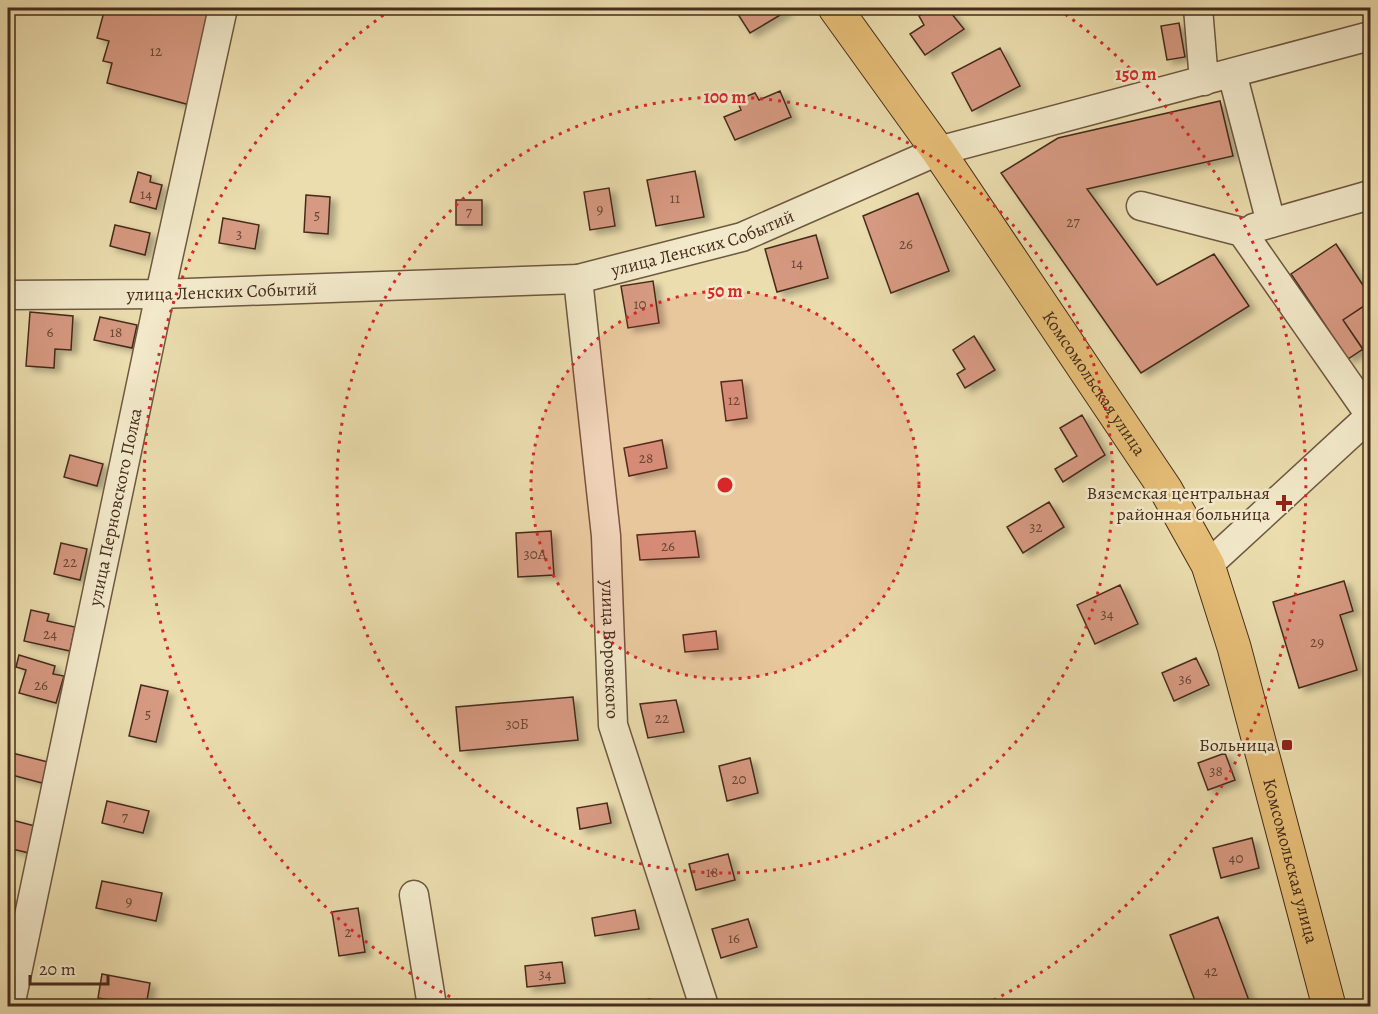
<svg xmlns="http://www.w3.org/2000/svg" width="1378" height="1014" font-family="Alegreya,serif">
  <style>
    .building { fill: #d69981; stroke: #452c1b; stroke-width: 1.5; filter: url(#shadow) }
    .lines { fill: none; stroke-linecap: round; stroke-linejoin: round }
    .minor-casing { stroke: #6e5840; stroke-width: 31 }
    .major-casing { stroke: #452c1b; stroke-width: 35 }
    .minor { stroke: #f2e9ca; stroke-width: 28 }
    .major { stroke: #e6be77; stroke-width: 33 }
    .ring { fill: none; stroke: #d62828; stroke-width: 3; stroke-dasharray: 3 6 }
    .poi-dot { fill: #8f2418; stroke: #f2e9ca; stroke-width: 2 }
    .labels { text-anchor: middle; stroke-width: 5; stroke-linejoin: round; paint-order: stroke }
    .number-label { font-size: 15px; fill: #694734 }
    .street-label { font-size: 18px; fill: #452c1b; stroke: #f2e9ca }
    .poi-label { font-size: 18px; fill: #452c1b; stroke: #f2e9ca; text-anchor: end }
    .centre { fill: #d62828; stroke: #f2e9ca; stroke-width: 3 }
    .ring-label { font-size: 18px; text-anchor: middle; font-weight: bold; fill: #d62828; stroke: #f2e9ca; stroke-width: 5; stroke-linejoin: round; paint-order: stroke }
  </style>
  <defs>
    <filter id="shadow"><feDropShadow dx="6" dy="4" stdDeviation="3" flood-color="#0004"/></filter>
  </defs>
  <rect width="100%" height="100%" fill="#ebddae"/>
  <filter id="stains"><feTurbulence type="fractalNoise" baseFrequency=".00333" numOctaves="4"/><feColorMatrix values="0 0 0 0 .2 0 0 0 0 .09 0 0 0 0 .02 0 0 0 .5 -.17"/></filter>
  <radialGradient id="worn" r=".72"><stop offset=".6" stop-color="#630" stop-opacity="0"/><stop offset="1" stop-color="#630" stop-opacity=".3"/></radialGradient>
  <!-- building -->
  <path class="building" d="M105 8H186L216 16 190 105 107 83 112 63 103 61 109 41 97 38Z
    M734 8H784L787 11 750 33Z
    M932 8H947L964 29 925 55 910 34 924 25 919 16Z
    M1179 23 1185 57 1167 60 1161 26Z
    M1000 48 1020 86 972 111 952 73Z
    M780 91 791 117 735 140 724 117 741 110 737 100 755 93 759 100Z
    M1220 101 1233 156 1087 189 1157 285 1214 254 1249 306 1141 373 1001 173 1058 138Z
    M695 171 704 217 656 226 647 180Z
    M138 172 151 176 150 182 162 185 156 209 130 202Z
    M609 188 615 226 590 230 584 192Z
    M918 193 949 271 891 293 863 216Z
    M306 195 330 197 328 234 304 232Z
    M456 200H482V225H456Z
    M223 218 259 225 255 249 219 243Z
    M115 225 150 233 145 255 110 246Z
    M816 235 828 278 777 292 765 249Z
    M1336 244 1370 296V302L1343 320 1363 349 1348 359 1291 274Z
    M653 281 659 323 628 328 621 286Z
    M1370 302V360L1343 320Z
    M30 312 73 316 71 350 55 349 54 368 26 366Z
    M100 317 137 325 132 348 94 340Z
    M974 336 995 370 965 388 957 374 965 369 953 350Z
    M742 380 747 418 726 421 721 382Z
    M1082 415 1105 455 1063 482 1055 469 1077 456 1060 428Z
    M662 440 667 468 629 476 624 448Z
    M70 455 103 464 97 486 64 477Z
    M1049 502 1064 527 1023 553 1007 527Z
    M551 531 554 575 518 577 516 533Z
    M695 531 699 557 640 560 637 535Z
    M61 543 87 549 80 580 54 574Z
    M1344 581 1353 611 1340 615 1357 670 1299 688 1273 602Z
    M1120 585 1138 624 1095 644 1077 605Z
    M31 610 49 614 47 621 75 627 70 651 24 641Z
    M716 631 718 649 685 652 683 635Z
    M19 655 55 666 53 674 64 676 56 703 19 693 26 670 16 667Z
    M1196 658 1209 685 1174 701 1162 673Z
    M141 685 168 691 156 742 129 736Z
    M573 697 578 740 460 751 456 707Z
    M676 700 684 732 648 738 640 704Z
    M8 752 48 762 42 783 8 774Z
    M1225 753 1235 780 1208 790 1198 763Z
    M750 758 758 793 727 801 719 766Z
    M107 801 149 811 143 833 102 823Z
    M607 803 611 823 580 829 577 808Z
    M8 819 35 826 29 853 8 848Z
    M1252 838 1259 868 1221 878 1213 848Z
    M728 854 735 880 696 890 689 864Z
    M102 881 162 893 156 921 96 908Z
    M358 908 365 952 339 956 332 912Z
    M635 910 639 929 595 936 592 918Z
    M1218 917 1251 1006H1197L1170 935Z
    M748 919 757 947 721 958 712 929Z
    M562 962 565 983 527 987 525 966Z
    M102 974 150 983 146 1006 98 998Z
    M650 999 652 1006H618Z"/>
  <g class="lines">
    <defs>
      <g id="minor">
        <path d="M1198 8 1204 81"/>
        <path d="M1232 73 1271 223"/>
        <path d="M1141 206 1242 232 1370 415"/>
        <path d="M1254 228 1370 195"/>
        <path id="s1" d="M578 279 606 536 613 725 704 1006"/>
        <path id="s2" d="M8 295 160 294 578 279 742 237 938 151 1370 36"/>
        <path d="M1208 565 1370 416"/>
        <path d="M414 895 432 1006"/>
        <path id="s3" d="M10 1006 160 294 223 8"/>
      </g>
      <g id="major">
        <path id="s4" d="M835 8 938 151 1166 490 1208 565 1234 647 1329 1006"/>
      </g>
    </defs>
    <!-- minor casing -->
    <use href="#minor" class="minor-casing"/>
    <!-- major casing -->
    <use href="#major" class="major-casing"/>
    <!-- minor -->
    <use href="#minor" class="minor"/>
    <!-- major -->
    <use href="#major" class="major"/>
  </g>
  <!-- distance rings -->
  <circle cx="725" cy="485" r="194" fill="#d62828" fill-opacity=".12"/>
  <g class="ring">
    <circle cx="725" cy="485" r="194"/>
    <circle cx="725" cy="485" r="388"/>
    <path d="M466 1005A581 581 0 0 1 392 9M1058 9A581 581 0 0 1 984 1005"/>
  </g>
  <!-- markers -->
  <g class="poi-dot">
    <path d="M1281 494h6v6h6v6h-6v6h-6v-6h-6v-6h6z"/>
    <rect x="1281" y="739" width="12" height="12" rx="3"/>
  </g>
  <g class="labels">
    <!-- number labels -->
    <g class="number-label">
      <text x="156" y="56">12</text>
      <text x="146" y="199">14</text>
      <text x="675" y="203">11</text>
      <text x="600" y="214">9</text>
      <text x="469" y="217">7</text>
      <text x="317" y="220">5</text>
      <text x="1073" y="227">27</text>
      <text x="239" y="239">3</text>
      <text x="906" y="249">26</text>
      <text x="797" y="268">14</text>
      <text x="640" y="309">10</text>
      <text x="50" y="337">6</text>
      <text x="116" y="337">18</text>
      <text x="734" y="405">12</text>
      <text x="646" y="463">28</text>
      <text x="1036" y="532">32</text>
      <text x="668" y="551">26</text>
      <text x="535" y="559">30А</text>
      <text x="70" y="567">22</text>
      <text x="1107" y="619">34</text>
      <text x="50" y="639">24</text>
      <text x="1317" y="647">29</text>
      <text x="1185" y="684">36</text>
      <text x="41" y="690">26</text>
      <text x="148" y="719">5</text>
      <text x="662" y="723">22</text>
      <text x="517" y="729">30Б</text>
      <text x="1216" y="776">38</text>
      <text x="739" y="784">20</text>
      <text x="125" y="822">7</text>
      <text x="1236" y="863">40</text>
      <text x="712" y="877">18</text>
      <text x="129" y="906">9</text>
      <text x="348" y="937">2</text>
      <text x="734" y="943">16</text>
      <text x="1211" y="976">42</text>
      <text x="545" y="979">34</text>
    </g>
    <!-- street labels -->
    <g class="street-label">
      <text dy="6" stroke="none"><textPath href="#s2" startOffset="700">улица Ленских Событий</textPath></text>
      <text dy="6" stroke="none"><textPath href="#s2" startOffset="214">улица Ленских Событий</textPath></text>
      <text dy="6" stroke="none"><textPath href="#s4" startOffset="456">Комсомольская улица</textPath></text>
      <text dy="6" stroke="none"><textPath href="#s3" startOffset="510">улица Перновского Полка</textPath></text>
      <text dy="6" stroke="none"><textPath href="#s1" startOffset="372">улица Воровского</textPath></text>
      <text dy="6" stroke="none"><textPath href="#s4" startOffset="978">Комсомольская улица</textPath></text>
    </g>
    <!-- poi labels -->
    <g class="poi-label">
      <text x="1270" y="499">Вяземская центральная<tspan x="1270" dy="21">районная больница</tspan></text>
      <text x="1275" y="751">Больница</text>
    </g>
  </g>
  <circle cx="725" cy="485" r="9" class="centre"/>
  <g class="ring-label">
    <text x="1136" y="80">150 m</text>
    <text x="725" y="103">100 m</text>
    <text x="725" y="297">50 m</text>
  </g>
  <!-- margin -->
  <rect width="1378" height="1014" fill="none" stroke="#ebddae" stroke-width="30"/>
  <rect x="9" y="9" width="1360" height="996" fill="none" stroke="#452c1b" stroke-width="3"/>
  <rect x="15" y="15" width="1348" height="984" fill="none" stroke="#452c1b" stroke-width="1.5"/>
  <!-- scale -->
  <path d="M30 975v9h78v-9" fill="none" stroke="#452c1b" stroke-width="3"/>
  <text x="39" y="975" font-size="18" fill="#452c1b" stroke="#f2e9ca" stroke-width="4.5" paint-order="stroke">20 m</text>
  <rect width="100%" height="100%" filter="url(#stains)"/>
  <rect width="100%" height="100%" fill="url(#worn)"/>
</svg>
